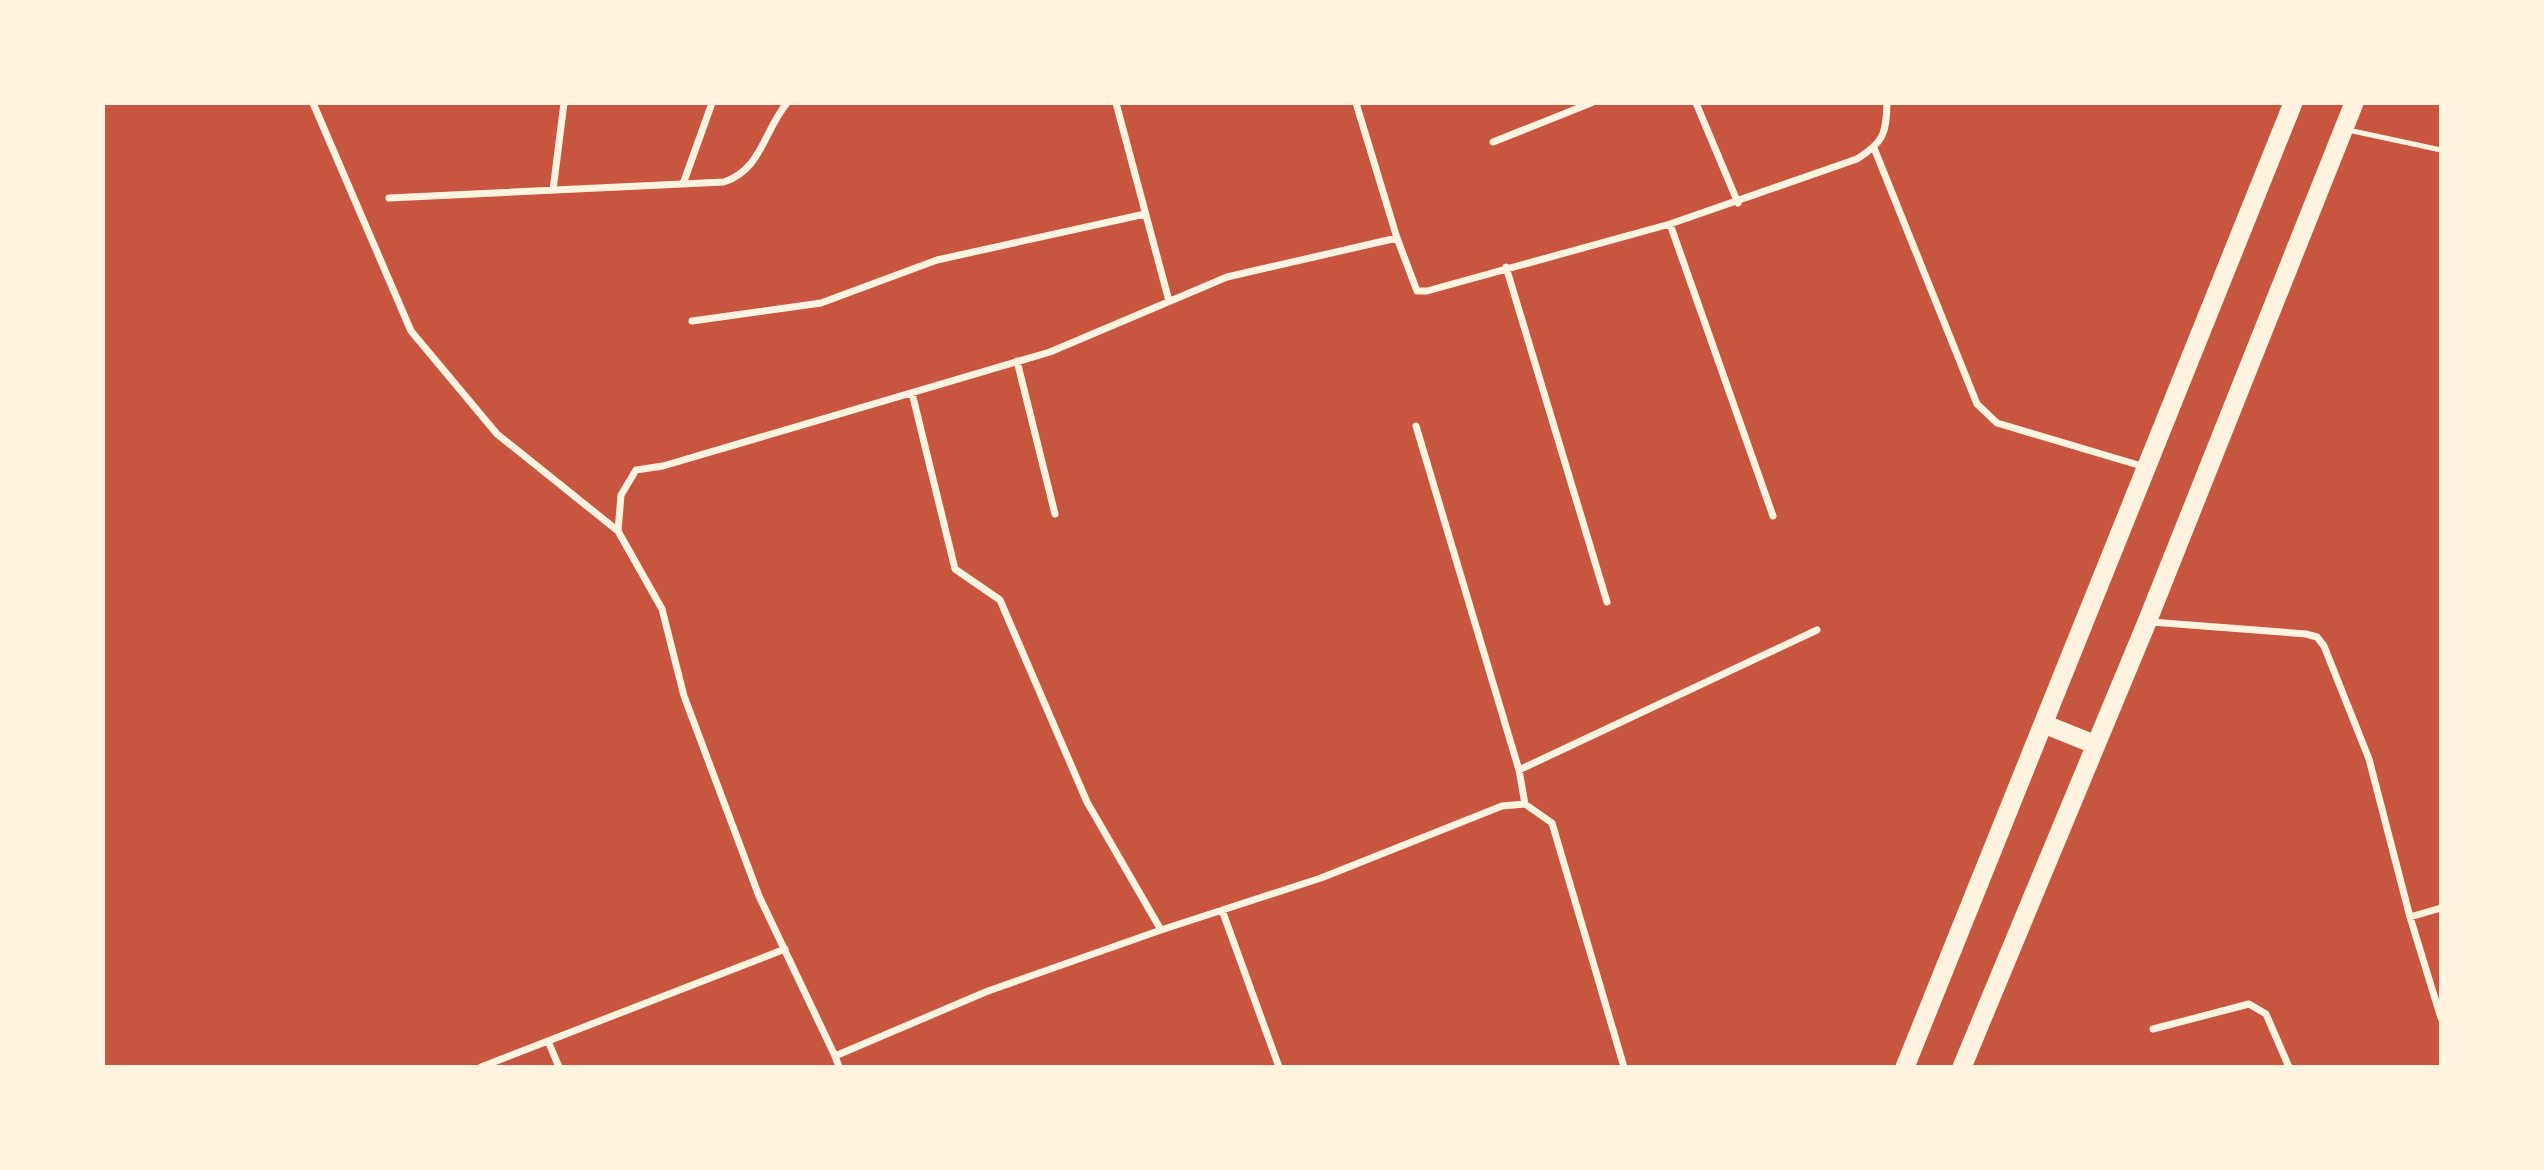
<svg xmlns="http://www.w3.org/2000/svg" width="2544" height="1170" font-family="'Varela Round',sans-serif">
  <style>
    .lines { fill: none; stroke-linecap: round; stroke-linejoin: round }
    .service { stroke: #fff3e0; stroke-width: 5 }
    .minor { stroke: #fff3e0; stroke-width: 7 }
    .trunk { stroke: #fff3e0; stroke-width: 19 }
  </style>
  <rect width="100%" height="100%" fill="#c8553d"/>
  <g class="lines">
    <!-- service -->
    <path class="service" d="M2348 130 2441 150"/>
    <!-- minor -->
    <path class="minor" d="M313 103 411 331 497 434 618 531
      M1116 103 1169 301
      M1356 103 1397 238
      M1696 103 1738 203
      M1493 142 1591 103
      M1874 148 1977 404 1997 423 2145 467
      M683 184 712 103
      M553 190 564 103
      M389 198 724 182C762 169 763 132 787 103
      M1670 224 1773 516
      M1506 267 1607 602
      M692 321 821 303 937 260 1145 214
      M1017 361 1055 514
      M912 393 955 569 1000 600 1087 802 1161 930
      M1416 426 1519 770 1525 804
      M2151 622 2306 634 2317 637 2324 646 2369 759 2410 917 2441 1018
      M1519 770 1817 630
      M1222 910 1279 1067
      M2410 917 2441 908
      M2153 1029 2249 1004 2266 1014 2289 1067
      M548 1041 559 1067
      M835 1056 759 896 684 696 662 609 618 531 621 495 636 470 663 466 1050 352 1227 277 1397 238 1417 291H1427L1670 224 1857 159C1884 142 1886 134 1887 103
      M481 1067 785 949
      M839 1067 835 1056 988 991 1161 930 1321 878 1502 806 1525 804 1552 823 1624 1067"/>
    <!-- trunk -->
    <path class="trunk" d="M2044 724 2096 745
      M1905 1067 2293 103
      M1962 1067 2147 622 2354 103"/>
  </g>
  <!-- border -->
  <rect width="2544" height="1170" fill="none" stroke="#fff3e0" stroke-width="210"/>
</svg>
